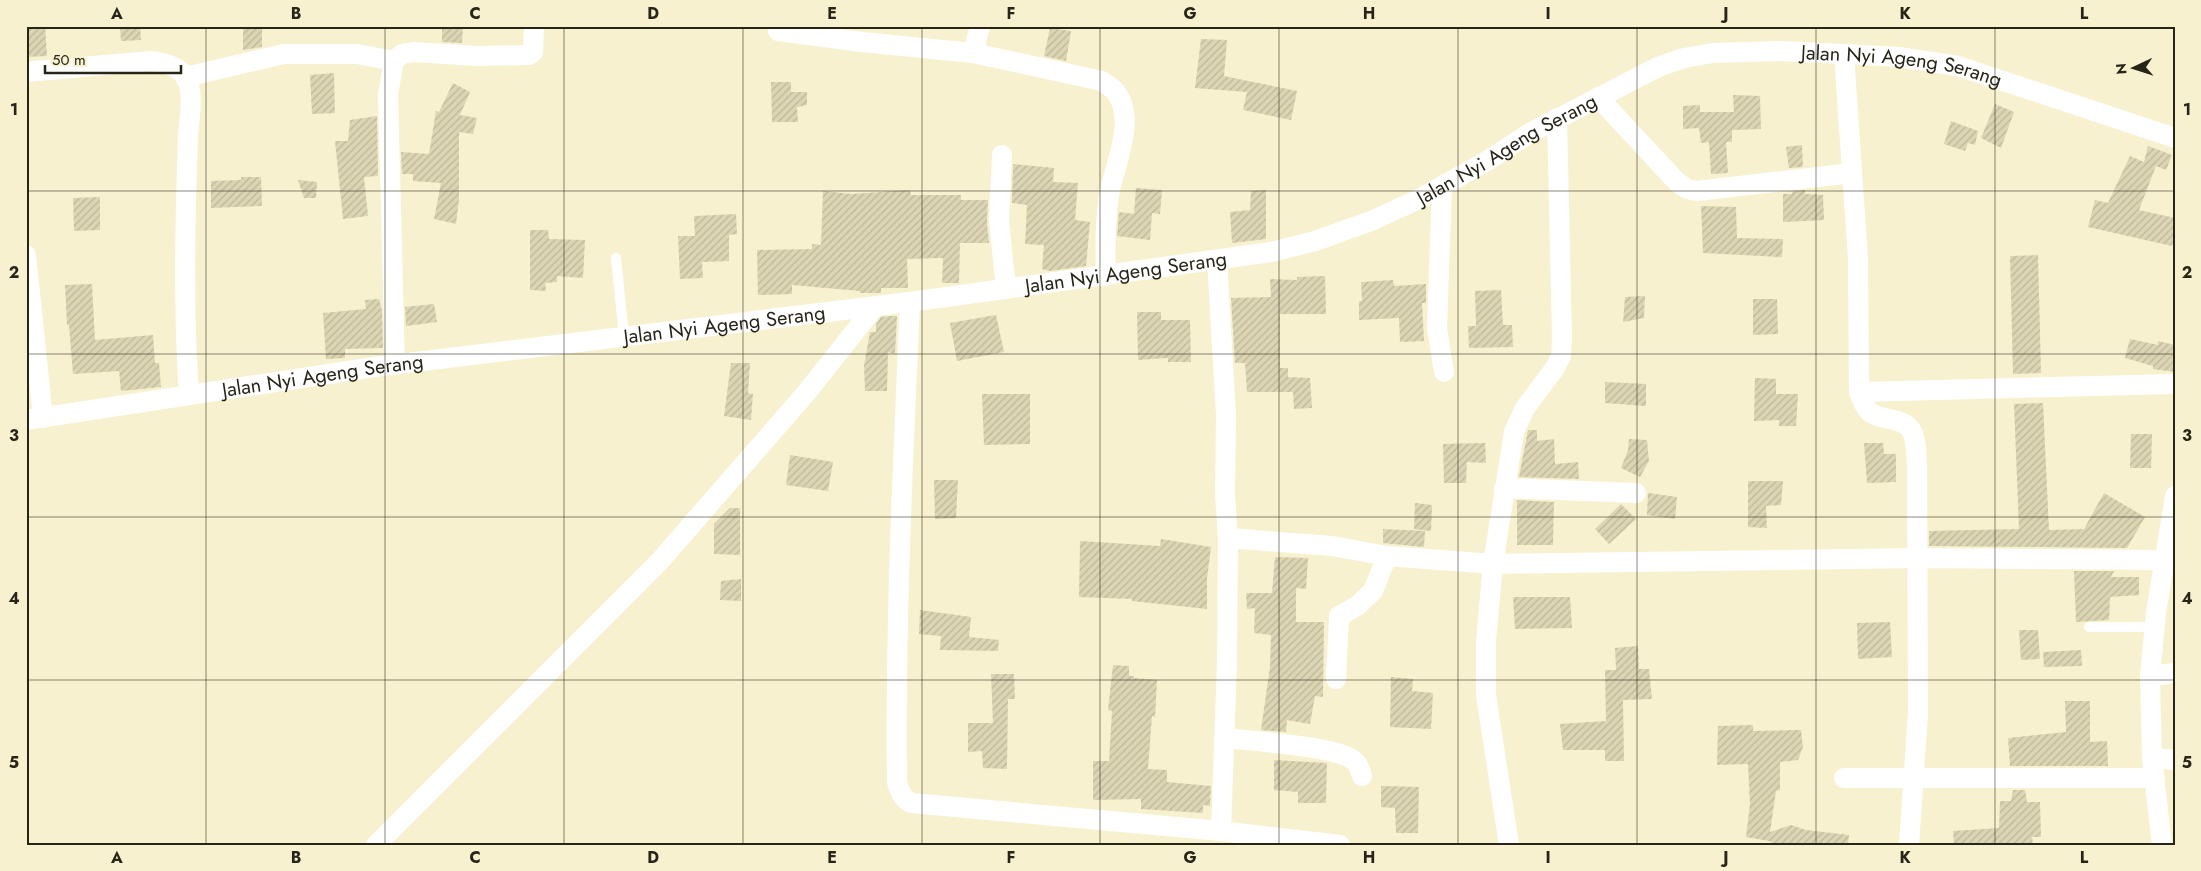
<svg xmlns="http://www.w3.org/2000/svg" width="2201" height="871" font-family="Jost,sans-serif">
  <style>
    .building { fill: url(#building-hatch) }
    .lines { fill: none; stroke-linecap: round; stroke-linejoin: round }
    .lane { stroke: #fff; stroke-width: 10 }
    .street { stroke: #fff; stroke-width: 20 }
    .grid { fill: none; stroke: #272418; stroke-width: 1; stroke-opacity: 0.55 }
    .labels { text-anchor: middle; stroke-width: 5; stroke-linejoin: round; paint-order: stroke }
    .street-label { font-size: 20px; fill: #272418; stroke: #f8f1d0 }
    .neatline { fill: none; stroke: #272418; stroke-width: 2 }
    .grid-label { font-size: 16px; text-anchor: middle; font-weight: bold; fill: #272418 }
  </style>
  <defs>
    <pattern id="building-hatch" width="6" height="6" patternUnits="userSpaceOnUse" patternTransform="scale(1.25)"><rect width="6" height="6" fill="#dcd5b4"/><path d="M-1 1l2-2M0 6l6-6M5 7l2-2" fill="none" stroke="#bdb79a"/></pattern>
  </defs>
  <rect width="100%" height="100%" fill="#f8f1d0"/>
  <!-- building -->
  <path class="building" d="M27 26H45L47 56 26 57Z
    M120 26H140L141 40 121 41Z
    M243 26H262V47L243 50Z
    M442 26H463L462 43 442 42Z
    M1050 28 1071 31 1066 61 1044 56Z
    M1201 39 1227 40 1224 76 1297 91 1291 120 1243 110 1247 92 1195 88Z
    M334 73 335 113 312 114 310 75Z
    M771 82H791V92H807V105L797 107 798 122H772Z
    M453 83 470 92 460 115 477 118 473 134 459 132V199L456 224 434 219 441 183 413 181V174H402L401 152 429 154 436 111 439 112Z
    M1733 95 1760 96 1761 129 1732 130V142H1726L1728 173 1711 174 1709 142 1701 143 1699 128 1683 129V106L1700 105V112H1734Z
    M1995 104 2014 112 2001 148 1981 138Z
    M377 116 378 176 364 177 368 216 343 219 335 141H348L350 120Z
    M1951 121 1978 131 1975 145 1968 143 1965 151 1944 144Z
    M1802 145 1803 167 1789 168 1786 147Z
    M2148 146 2172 155 2166 170 2156 166 2139 210 2175 218V234L2172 246 2088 227 2095 200 2108 203 2130 156 2144 162Z
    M1013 164 1054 168 1053 182 1078 183 1075 220 1090 222 1086 266 1050 271 1042 269 1044 245 1025 244 1027 205 1012 203Z
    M241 177H261L262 206 211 208V181L241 180Z
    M298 180 317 182 316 198H304Z
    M1136 188 1162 190 1160 214 1152 213 1150 240 1117 236 1119 212 1134 214Z
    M910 190 911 195H961V200H988L987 222 989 243H960L959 283H942L943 258 907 259 908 288H881V293H860V291L792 285V294L758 295 757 250 812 249V244L821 245 823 191 852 194Z
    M1266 190V239L1232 243 1230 212 1250 210 1251 191Z
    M1805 190V194L1823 195 1824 220 1783 222V194H1792V192Z
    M100 197V230L74 231 73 198Z
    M1701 206 1736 207 1737 238 1783 239 1782 257 1703 253Z
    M736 214 737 234 729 235V261L702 262 703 278 680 279 678 236H695L694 216Z
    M530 230H548L549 239 585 240 583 278 557 276V282L545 283 546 291 530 290Z
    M2038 255 2041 373 2013 374 2010 256Z
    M1325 276 1326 314H1280V368H1288V377L1310 378 1312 408 1294 409 1293 392H1247L1245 363H1235L1231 298 1271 297 1270 279 1297 280V277Z
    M1393 280 1394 286 1426 284V303H1422L1424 341 1400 342 1399 318 1359 320V301H1362L1361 282Z
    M92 284 95 340 153 335 155 363H159L161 387 121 391 119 371 73 374 69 325H67L65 285Z
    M1501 290 1503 325H1512L1513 347 1469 348 1468 326H1476L1475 291Z
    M1645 296 1644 318 1623 322 1625 297Z
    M379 299 382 310 383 348 345 349V358L326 359 323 313 366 309 365 300Z
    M1753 299H1777L1778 334 1753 335Z
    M434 304 437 322 406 326 405 307Z
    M1137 312H1161V320H1190L1191 362H1168V358L1138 360Z
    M996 315 1004 352 957 361 950 323Z
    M890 316H897L895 354 888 352 887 391H865L864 366 870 332H876V324L881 317Z
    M2130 339 2158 345V341L2175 345V372L2153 369V366L2125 358Z
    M731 363H750L748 393 753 394 751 420 724 416Z
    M1755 378 1776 379V394H1798L1796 426H1779V420L1754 421Z
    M1605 382 1646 384V406L1605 403Z
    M982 394H1030V444L984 445Z
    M2043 403 2049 530 2084 529 2104 493 2145 517 2127 548 1929 546V531L2019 529 2014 404Z
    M1528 430H1537V441L1554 439 1555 464 1578 462 1579 479 1519 477Z
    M2131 434H2152L2151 468H2130Z
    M1629 439 1647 440 1649 461 1640 477 1621 468 1628 450Z
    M1485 443 1486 463 1467 462 1466 483H1444L1443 444Z
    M1864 443H1883L1884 454H1896V482L1867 483Z
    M790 455 833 462 828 491 786 485Z
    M934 480H958L956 518 935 519Z
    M1748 481H1783L1781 505 1766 506 1767 528 1748 527Z
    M1648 493 1677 497 1675 519 1647 515Z
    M1517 500 1554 502 1553 545H1517Z
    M1415 503 1432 505 1431 531 1414 529Z
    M1621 504 1636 519 1609 544 1595 529Z
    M730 508H740V555L714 554V524Z
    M1383 529 1425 531 1424 547 1383 543Z
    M1161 539 1211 547 1207 579V609L1132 601V599L1079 597 1080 541 1160 546Z
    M1275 557 1308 558 1306 589 1296 588V622H1324L1323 697 1315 696 1310 724 1287 720 1286 732 1261 730 1270 667 1271 635 1254 633 1255 608 1247 609 1246 593H1272Z
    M2074 571H2114L2111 577H2139V595L2110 597 2109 620 2076 622Z
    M741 579V601L720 600 721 581Z
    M1513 597H1570L1572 628 1515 629Z
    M920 610 971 617 969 637 999 640 998 651 940 650 941 636 919 634Z
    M1890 622 1892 657 1858 659 1857 623Z
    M2019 630H2038L2040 659 2021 660Z
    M1638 646 1639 669H1649L1652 699 1623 700 1624 761H1605V750H1563L1560 724 1606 721 1605 670H1616L1615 648Z
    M2081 650 2082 666 2044 667 2043 652Z
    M1113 665 1129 666V676H1134V678L1157 680 1155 717 1152 716 1148 769 1167 770V782L1211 786 1210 806 1203 805V813L1141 809V799L1093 800V761H1109L1112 711 1108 710Z
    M991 674H1014L1015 699H1008L1007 769 983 768 982 751 968 752V723H993Z
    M1391 677 1413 679 1412 691 1433 693 1431 729 1390 727Z
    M2065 701H2090V742L2107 741 2108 766H2010L2008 738 2066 732Z
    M1753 725V731L1801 730 1803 747 1798 760 1780 762V790L1776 791 1770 832 1791 825 1806 830 1849 835 1848 845H1776L1769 841 1746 837 1750 804 1748 764 1717 765 1718 726Z
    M1274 760 1327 763 1326 803H1298V792L1274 790Z
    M1381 786 1419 787 1418 833H1396L1395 808 1381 807Z
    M2013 790H2025L2027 802H2040L2041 837H2032L2033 845H1954L1953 831 1999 828 2000 801H2011Z"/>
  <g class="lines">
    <!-- lane -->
    <path class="lane" d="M616 258 624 336
      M2089 627H2155"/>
    <!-- street -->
    <g class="street">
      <path d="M778 31 862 42 973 53 1102 81C1106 84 1111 87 1114 90 1140 119 1111 170 1108 202 1105 227 1105 251 1106 276"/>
      <path d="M973 53 980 26"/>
      <path d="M1844 54 1858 259 1859 392C1862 399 1865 409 1871 413 1883 421 1902 417 1911 430 1917 439 1916 454 1917 465L1918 713 1909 845"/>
      <path d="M26 72 151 61C163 63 177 65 185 76 195 91 189 119 188 136 185 222 183 309 189 395"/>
      <path d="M185 77 284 54H357L394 61"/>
      <path d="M1598 97 1677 182 1687 189 1697 191 1852 173"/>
      <path d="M1002 155 999 221 1006 289"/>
      <path d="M1442 186 1437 328 1444 372"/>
      <path d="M26 255 43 418"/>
      <path d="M1217 260 1226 415 1225 495 1228 538 1227 662 1221 831 1340 845"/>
      <path d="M910 302C903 461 895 622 897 782 900 792 902 798 911 803L1221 831"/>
      <path d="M395 365 388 94 394 61 402 54 413 52 478 56 529 55 533 52 534 26"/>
      <path d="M1859 392 2175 384"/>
      <path id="s1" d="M26 420 374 367 910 302 1271 252 1315 241 1371 221 1417 200 1487 161 1530 133 1658 67 1684 58 1713 53 1780 51 1844 54 1899 57 1958 66 2175 138"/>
      <path d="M1504 488 1636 493"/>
      <path d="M1228 538 1332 546 1387 556 1493 564 1919 558 2164 560"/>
      <path d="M2150 676 2175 673"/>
      <path d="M1336 679 1339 616 1357 606 1373 591 1387 556"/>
      <path d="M1224 738C1250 741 1336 746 1353 760 1359 764 1360 770 1362 776"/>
      <path d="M2152 758 2175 760"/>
      <path d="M1844 778H2155"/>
      <path d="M376 845 659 562 807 392 875 306"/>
      <path d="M1509 845 1486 695V641L1493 564 1514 432 1525 408 1555 368 1561 356 1562 338 1557 118"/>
      <path d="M2162 845 2152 758 2150 676 2156 613 2175 496"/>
    </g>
  </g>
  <!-- grid -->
  <path class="grid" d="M206 26V845M385 26V845M564 26V845M743 26V845M922 26V845M1100 26V845M1279 26V845M1458 26V845M1637 26V845M1816 26V845M1995 26V845M26 191H2175M26 354H2175M26 517H2175M26 680H2175"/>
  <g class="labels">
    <!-- street labels -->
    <g class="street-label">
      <text dy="7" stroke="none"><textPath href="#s1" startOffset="1934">Jalan Nyi Ageng Serang</textPath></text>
      <text dy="7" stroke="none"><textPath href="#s1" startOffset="1515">Jalan Nyi Ageng Serang</textPath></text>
      <text dy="7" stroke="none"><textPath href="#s1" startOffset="1110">Jalan Nyi Ageng Serang</textPath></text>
      <text dy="7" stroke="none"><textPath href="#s1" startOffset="705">Jalan Nyi Ageng Serang</textPath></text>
      <text dy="7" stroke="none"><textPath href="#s1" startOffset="300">Jalan Nyi Ageng Serang</textPath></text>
    </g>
  </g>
  <!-- border -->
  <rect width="2201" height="871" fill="none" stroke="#f8f1d0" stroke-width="55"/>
  <!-- north arrow -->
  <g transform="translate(2134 68) rotate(266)" stroke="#f8f1d0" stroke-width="4" paint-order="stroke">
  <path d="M0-4L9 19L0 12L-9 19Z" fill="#272418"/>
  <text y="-8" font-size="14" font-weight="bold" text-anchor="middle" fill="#272418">N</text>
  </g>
  <!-- scale -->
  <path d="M45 65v8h136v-8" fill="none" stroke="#272418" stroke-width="2.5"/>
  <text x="52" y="65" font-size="15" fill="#272418" stroke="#f8f1d0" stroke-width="4" paint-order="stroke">50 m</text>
  <rect x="28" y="28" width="2146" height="816" class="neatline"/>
  <g class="grid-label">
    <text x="117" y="19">A</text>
    <text x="296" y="19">B</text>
    <text x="475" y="19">C</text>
    <text x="653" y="19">D</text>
    <text x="832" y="19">E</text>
    <text x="1011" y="19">F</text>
    <text x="1190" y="19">G</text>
    <text x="1369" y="19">H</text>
    <text x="1548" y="19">I</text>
    <text x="1726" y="19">J</text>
    <text x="1905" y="19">K</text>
    <text x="2084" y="19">L</text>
    <text x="14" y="115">1</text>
    <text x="2187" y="115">1</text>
    <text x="14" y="278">2</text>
    <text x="2187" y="278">2</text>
    <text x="14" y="441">3</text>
    <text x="2187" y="441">3</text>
    <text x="14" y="604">4</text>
    <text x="2187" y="604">4</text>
    <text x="14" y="768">5</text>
    <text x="2187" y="768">5</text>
    <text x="117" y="863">A</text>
    <text x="296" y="863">B</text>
    <text x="475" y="863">C</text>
    <text x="653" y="863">D</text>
    <text x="832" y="863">E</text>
    <text x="1011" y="863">F</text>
    <text x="1190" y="863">G</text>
    <text x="1369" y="863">H</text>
    <text x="1548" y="863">I</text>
    <text x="1726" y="863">J</text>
    <text x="1905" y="863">K</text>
    <text x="2084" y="863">L</text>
  </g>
</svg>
